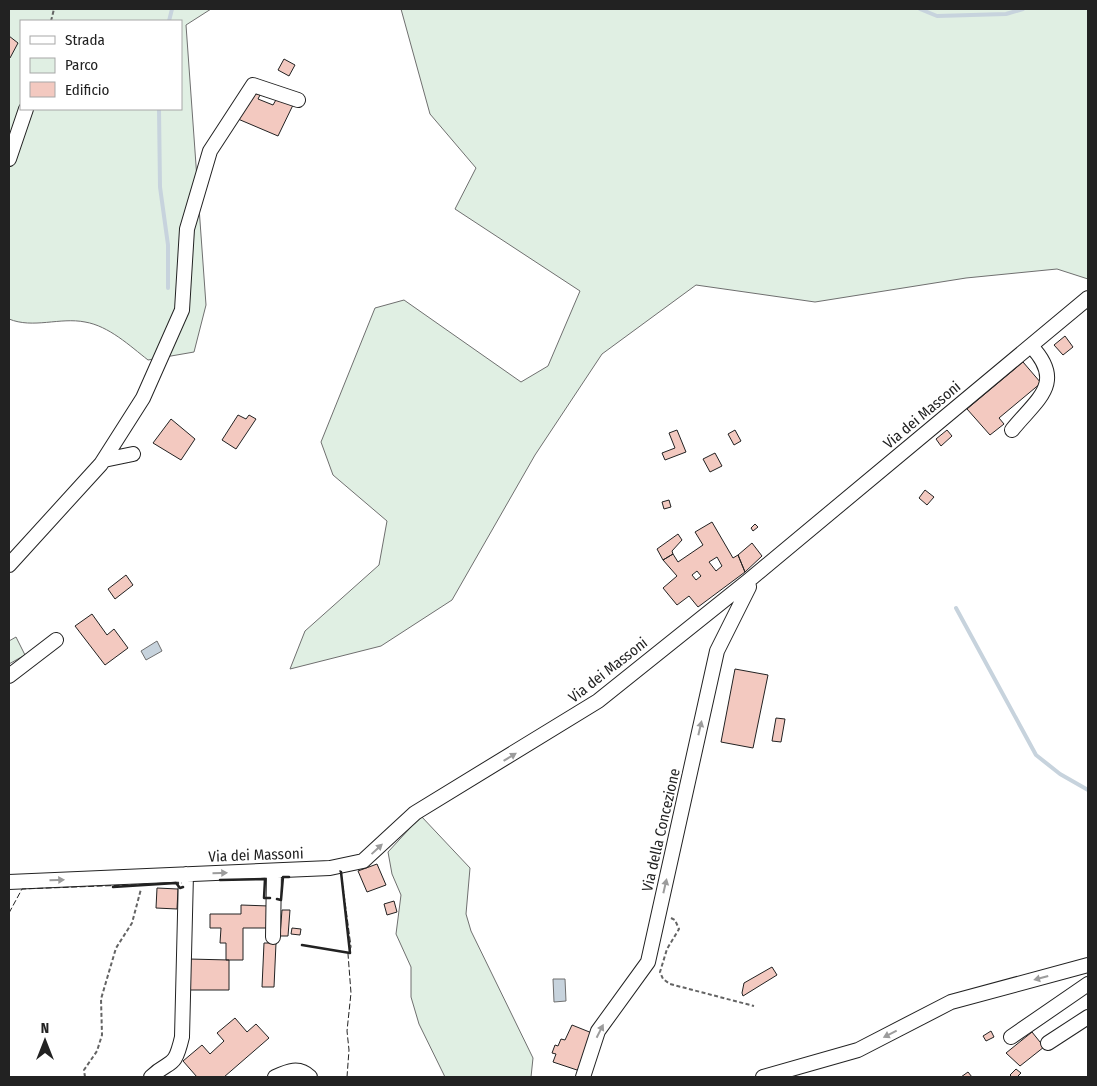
<svg xmlns="http://www.w3.org/2000/svg" width="1097" height="1086" font-family="'Fira Sans Condensed',sans-serif">
  <style>
    .green { fill: #e0efe3; stroke: #6f6f6f; fill-rule: evenodd }
    .water { fill: #c7d3dd; stroke: #6f6f6f }
    .lines { fill: none; stroke-linecap: round; stroke-linejoin: round }
    .stream { stroke: #c7d3dd; stroke-width: 4 }
    .building { fill: #f3c9c0; stroke: #222; fill-rule: evenodd }
    .minor-casing { stroke: #222; stroke-width: 16 }
    .path { stroke: #646464; stroke-width: 2; stroke-dasharray: 4 2.5; stroke-linecap: butt }
    .minor { stroke: #fff; stroke-width: 14 }
    .fence { stroke: #222; stroke-width: 1; stroke-dasharray: 6 2.5; stroke-linecap: butt }
    .wall { stroke: #222; stroke-width: 2.5 }
    .oneway { fill: #9c9c9c }
    .labels { text-anchor: middle; stroke-width: 4; stroke-linejoin: round; paint-order: stroke }
    .street-label { font-size: 15px; fill: #222; stroke: #fff }
  </style>
  <rect width="100%" height="100%" fill="#fff"/>
  <!-- green -->
  <path class="green" d="M9 9H211L186 25 206 305 194 352 148 360C130 346 109 326 85 322 60 317 33 329 9 319ZM21 21H181V109H21Z
    M401 9H1088V279L1057 269 966 278 815 302 696 285 602 354 535 455 452 600 381 646 290 669 305 631 379 565 387 521 333 475 321 442 375 308 404 300 521 382 548 366 580 291 455 209 476 168 430 114Z
    M16 637 25 655 9 664V641Z
    M421 816 470 868 466 914 471 931 533 1058 531 1077H445L419 1024 411 997V967L396 934 401 895 392 874 388 852Z"/>
  <!-- water -->
  <path class="water" d="M157 641 162 651 146 660 141 651Z
    M553 979H565L566 1001 554 1002Z"/>
  <g class="lines">
    <!-- stream -->
    <path class="stream" d="M920 9 937 16 1006 14 1023 9
      M169 21 172 9
      M159 109 160 187 168 245V288
      M956 608 1036 755 1060 774 1088 790"/>
  </g>
  <!-- building -->
  <path class="building" d="M9 36 18 43 10 58 9 57Z
    M284 59 295 65 289 76 278 70Z
    M253 90 261 93 258 99 273 105 277 98 293 105 278 136 238 119Z
    M1065 336 1073 347 1063 355 1054 345Z
    M1023 362 1041 383 999 418 1004 424 990 435 967 409Z
    M238 415 246 419 249 415 256 419 236 449 222 440Z
    M171 419 195 439 181 460 153 443Z
    M677 430 686 452 665 460 662 453 675 448 669 433Z
    M735 430 741 441 734 445 728 434Z
    M947 430 952 436 941 446 936 439Z
    M715 453 722 466 710 472 703 459Z
    M925 490 934 497 927 505 919 498Z
    M669 500 671 507 664 509 662 502Z
    M712 522 733 558 738 555 745 572 698 607 689 596 677 605 663 588 677 576 663 560 673 554 678 562 703 545 695 532ZM717 557 722 566 716 571 709 562ZM697 571 701 576 696 580 692 575Z
    M755 524 758 527 753 531 751 528Z
    M678 534 682 540 672 551 673 554 663 560 657 549Z
    M752 543 762 556 745 572 738 555Z
    M126 575 133 585 115 599 108 589Z
    M92 614 107 635 114 629 128 648 105 665 75 626Z
    M735 669 768 675 753 748 721 742Z
    M776 718 785 719 781 742 772 741Z
    M377 864 386 885 367 892 358 871Z
    M157 888 178 889 177 909 156 908Z
    M394 901 397 912 387 915 384 904Z
    M241 905 269 906V928H243V960H226V943H220L221 928H210V914H241Z
    M282 910H290L288 936H280Z
    M292 928 301 929 300 935 291 934Z
    M264 943H276L274 987H262Z
    M189 959 229 960V990H189Z
    M772 967 777 975 743 996 742 993 744 983Z
    M235 1018 247 1032 256 1024 269 1038 224 1077H197L183 1061 202 1045 210 1054 224 1041 217 1033Z
    M572 1025 592 1033 580 1071 553 1062 556 1054 552 1053 555 1045 558 1046 561 1039 565 1040Z
    M991 1031 994 1037 986 1041 983 1036Z
    M1032 1032 1044 1047 1020 1066 1006 1053Z
    M1016 1069 1021 1073 1017 1077H1012L1010 1075Z
    M968 1072 972 1077H961Z"/>
  <g class="lines">
    <defs>
      <path id="minor" d="M9 159 26 109
        M1012 430C1037 399 1066 383 1031 346
        M104 460 133 454
        M9 565 101 464 143 398 182 310 187 229 210 151 253 85 298 100
        M9 676 56 640
        M9 882 330 868 363 861 415 813 598 701 748 581 1088 298
        M273 937 274 871
        M1011 1037 1088 984
        M1048 1043 1088 1017
        M151 1077C171 1058 174 1071 182 1037L186 874
        M275 1077C288 1071 299 1066 310 1077
        M583 1077 598 1031 648 962 717 651 749 587 748 581
        M763 1077 858 1050 951 1002 1088 965"/>
    </defs>
    <!-- minor casing -->
    <use href="#minor" class="minor-casing"/>
    <!-- path -->
    <path class="path" d="M51 21 54 9
      M671 918 675 920 679 929 667 949 660 972 663 979 670 984 754 1006
      M85 1077 84 1070 97 1051 102 1035 101 999 116 948 132 923 141 889"/>
    <!-- minor -->
    <use href="#minor" class="minor"/>
    <!-- fence -->
    <path class="fence" d="M339 871H341L351 947 348 954 351 993 347 1031 349 1050 347 1077
      M9 913 22 889 182 883"/>
    <!-- wall -->
    <path class="wall" d="M220 880 265 879 264 898H270
      M113 887 176 883 180 888 183 887
      M277 899 281 900 283 877H289
      M302 945 350 953 341 872"/>
  </g>
  <!-- one-way arrows -->
  <defs><path id="oneway-solid" d="M-6-.8H1V-3.2L6.5 0L1 3.2V.8H-6Z" transform="scale(1.25)"/></defs>
  <g class="oneway">
    <use href="#oneway-solid" transform="translate(700 728) rotate(-77)"/>
    <use href="#oneway-solid" transform="translate(510 757) rotate(-31)"/>
    <use href="#oneway-solid" transform="translate(377 849) rotate(-43)"/>
    <use href="#oneway-solid" transform="translate(220 873) rotate(-2)"/>
    <use href="#oneway-solid" transform="translate(57 880) rotate(-2)"/>
    <use href="#oneway-solid" transform="translate(665 886) rotate(-77)"/>
    <use href="#oneway-solid" transform="translate(1041 978) rotate(165)"/>
    <use href="#oneway-solid" transform="translate(600 1031) rotate(-63)"/>
    <use href="#oneway-solid" transform="translate(890 1034) rotate(153)"/>
  </g>
  <g class="labels">
    <!-- street labels -->
    <g class="street-label">
      <text transform="translate(922 415) rotate(-40)" y="5">Via dei Massoni</text>
      <text transform="translate(608 670) rotate(-38)" y="5">Via dei Massoni</text>
      <text transform="translate(661 830) rotate(-77)" y="5">Via della Concezione</text>
      <text transform="translate(256 855) rotate(-2)" y="5">Via dei Massoni</text>
    </g>
  </g>
  <!-- border -->
  <rect width="1097" height="1086" fill="none" stroke="#222222" stroke-width="20"/>
  <!-- legend -->
  <rect x="20" y="20" width="162" height="90" fill="#ffffff" stroke="#a7a7a7"/>
  <rect x="30" y="36" width="25" height="8" fill="#ffffff" stroke="#a7a7a7"/>
  <text x="65" y="45" font-size="15" fill="#222222">Strada</text>
  <rect x="30" y="58" width="25" height="15" fill="#e0efe3" stroke="#a7a7a7"/>
  <text x="65" y="70" font-size="15" fill="#222222">Parco</text>
  <rect x="30" y="82" width="25" height="15" fill="#f3c9c0" stroke="#a7a7a7"/>
  <text x="65" y="95" font-size="15" fill="#222222">Edificio</text>
  <!-- north arrow -->
  <g transform="translate(45 1041)" stroke="#ffffff" stroke-width="4" paint-order="stroke">
  <path d="M0-4L9 19L0 12L-9 19Z" fill="#222222"/>
  <text y="-8" font-size="14" font-weight="bold" text-anchor="middle" fill="#222222">N</text>
  </g>
</svg>
